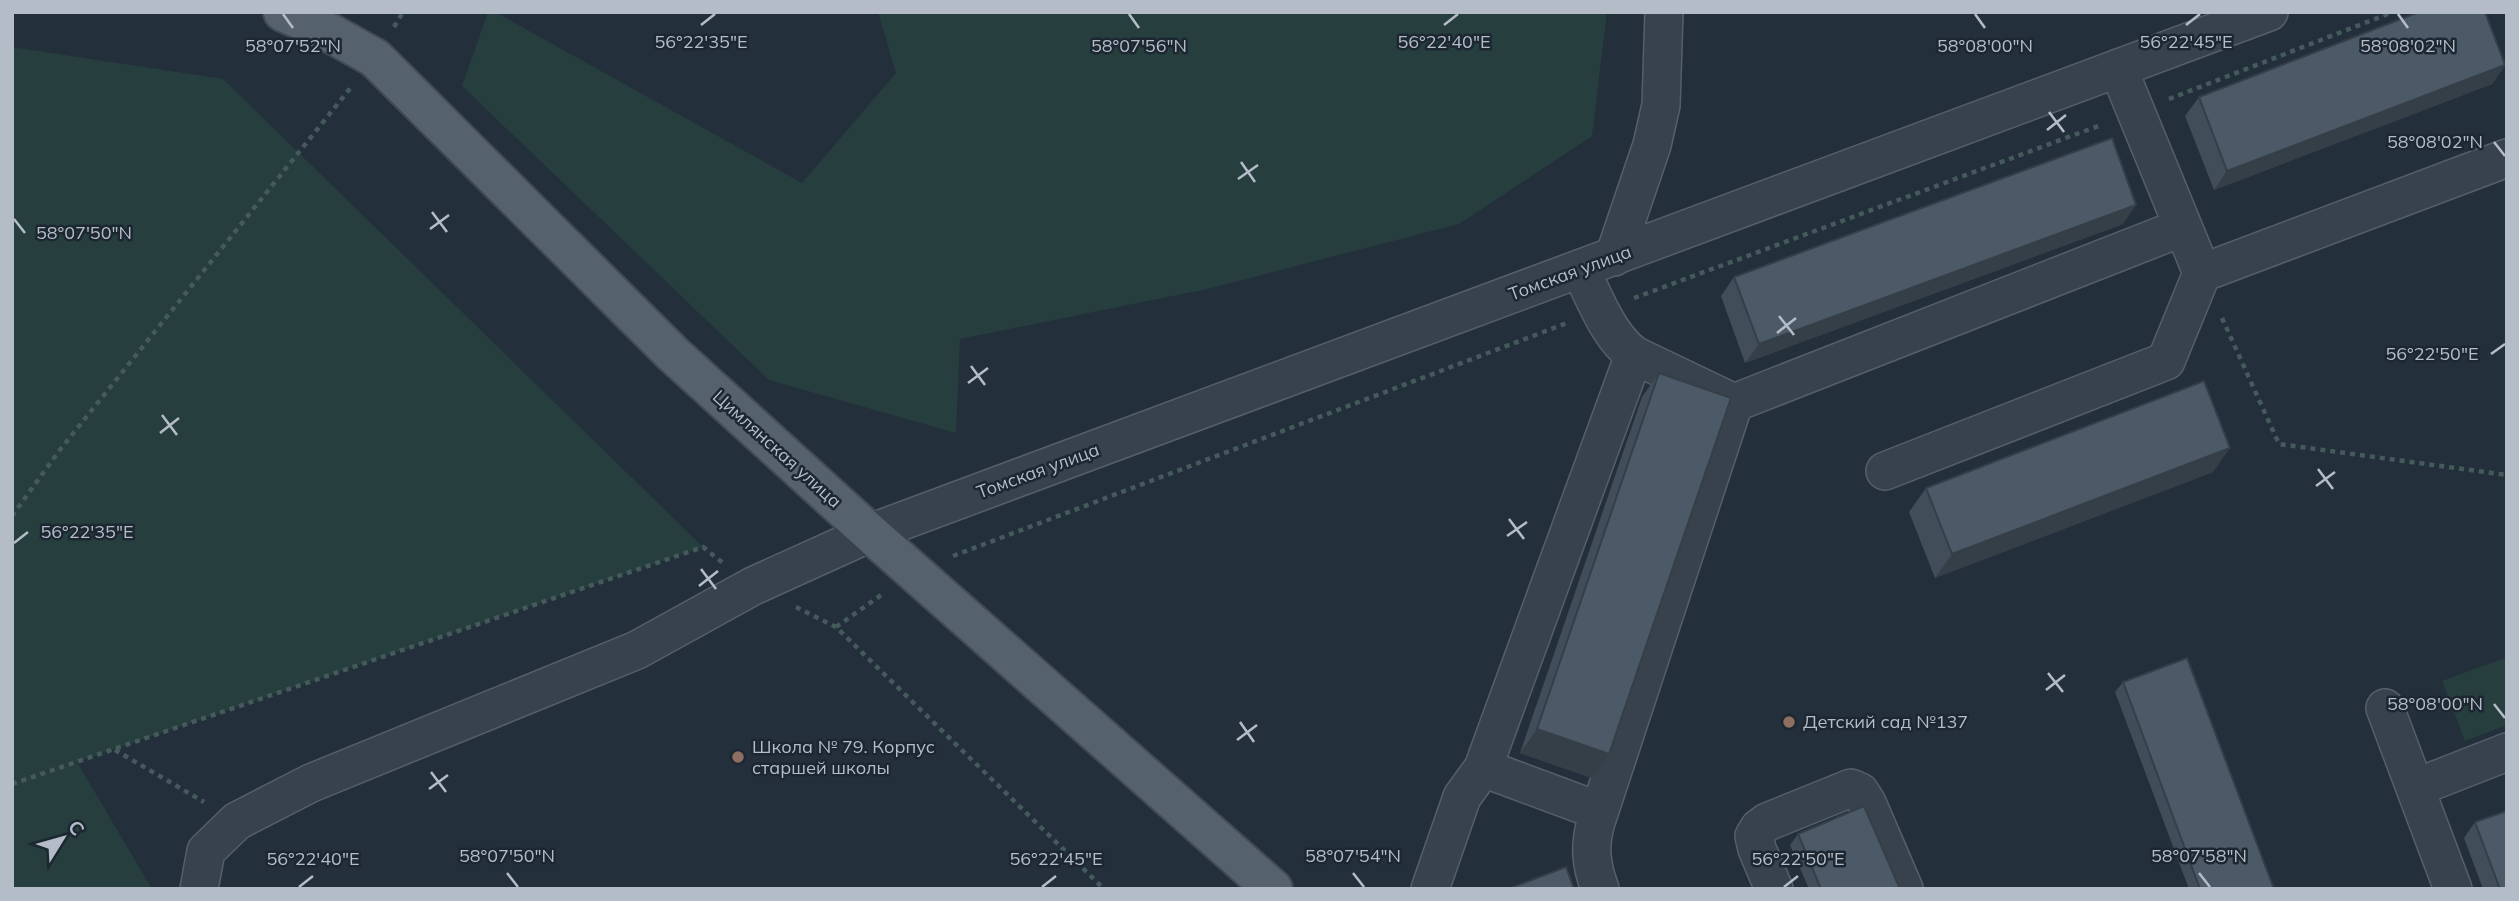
<svg xmlns="http://www.w3.org/2000/svg" width="2519" height="901" font-family="Mulish,sans-serif">
  <style>
    .green { fill: #263e3d }
    .lines { fill: none; stroke-linecap: round; stroke-linejoin: round }
    .minor-casing { stroke: #555f6a; stroke-width: 40 }
    .major-casing { stroke: #404b55; stroke-width: 42 }
    .path { stroke: #455b5b; stroke-width: 4.5; stroke-dasharray: 5 5; stroke-linecap: butt }
    .minor { stroke: #37424c; stroke-width: 37 }
    .major { stroke: #55616c; stroke-width: 38 }
    .wall { fill: #414d59 }
    .shaded-wall { fill: #353f48 }
    .building { fill: #4c5a67; stroke: #353f48; stroke-width: 2 }
    .ticks { fill: none; stroke: #b3bcc7; stroke-width: 2.5 }
    .education-dot { fill: #8d6e63; stroke: #1c2731; stroke-width: 2.5 }
    .labels { text-anchor: middle; stroke-width: 5; stroke-linejoin: round; paint-order: stroke }
    .street-label { font-size: 18px; fill: #b3bcc7; stroke: #1c2731 }
    .poi-label { font-size: 18px; fill: #b3bcc7; stroke: #1c2731; text-anchor: start }
    .ticks-label { font-size: 18px; text-anchor: middle; fill: #b3bcc7; stroke: #1c2731; stroke-width: 5; stroke-linejoin: round; paint-order: stroke }
  </style>
  <rect width="100%" height="100%" fill="#23303b"/>
  <!-- green -->
  <path class="green" d="M488 12H495L802 183 896 73 878 12H1607L1592 136 1459 224 1207 289 960 339 956 433 769 380 462 86Z
    M12 47 223 79 703 547 77 762 152 889H12Z
    M2507 657V725L2465 741 2442 681Z"/>
  <g class="lines">
    <defs>
      <path id="minor" d="M1614 257 1652 145 1661 105 1664 12
        M1580 269C1595 298 1608 336 1634 355L1734 403 2183 227
        M2202 273 2507 158
        M1885 471 2166 361 2202 273 2118 68
        M2385 708 2453 889
        M2415 788 2507 752
        M1599 811 1483 768 1634 355
        M199 889 206 851 237 821 311 783 637 650 753 586 870 533 2269 12
        M1430 889 1462 797 1483 768
        M1600 889C1591 865 1589 846 1596 822L1734 403
        M1774 889 1757 849 1754 836 1759 828 1767 822 1851 788 1860 792 1867 803 1904 889"/>
      <path id="major" d="M283 12 332 34 375 58 673 354 870 533 1273 889"/>
    </defs>
    <!-- minor casing -->
    <use href="#minor" class="minor-casing"/>
    <!-- major casing -->
    <use href="#major" class="major-casing"/>
    <!-- path -->
    <path class="path" d="M394 27 403 12
      M2169 99 2393 12
      M1634 298 2101 125
      M2222 318 2279 444 2507 475
      M12 516 59 451 352 86
      M953 556 1567 323
      M796 607 836 627 1104 889
      M836 627 884 593
      M115 750 204 802
      M12 784 703 547 723 563"/>
    <!-- minor -->
    <use href="#minor" class="minor"/>
    <!-- major -->
    <use href="#major" class="major"/>
  </g>
  <!-- wall -->
  <path class="wall" d="M2505 65 2492 84 2214 190 2185 116 2199 97Z
    M2123 224 1745 363 1721 296 1734 277Z
    M1659 373 1592 778 1520 753 1642 397Z
    M2213 472 1935 578 1909 512 1926 488Z
    M2123 682 2274 889H2189L2115 692Z
    M2475 822 2507 889H2483L2464 838Z
    M1798 834 1900 889H1809L1790 845Z"/>
  <!-- shaded-wall -->
  <path class="shaded-wall" d="M2505 65 2492 84 2214 190 2227 171Z
    M2136 205 2123 224 1745 363 1759 344Z
    M2230 448 2213 472 1935 578 1952 554Z
    M1537 729 1609 754 1592 778 1520 753Z"/>
  <!-- building -->
  <path class="building" d="M2419 12H2485L2505 65 2227 171 2199 97Z
    M2112 138 2136 205 1759 344 1734 277Z
    M1659 373 1731 398 1609 754 1537 729Z
    M2204 381 2230 448 1952 554 1926 488Z
    M2187 658 2274 889H2200L2123 682Z
    M1864 806 1900 889H1821L1798 834Z
    M2507 811V889H2500L2475 822Z
    M1566 867 1574 889H1508Z"/>
  <!-- ticks -->
  <path class="ticks" d="M283 14 293 28M1129 14 1139 28M1975 14 1985 28M2398 14 2408 28M701 25 715 14M1444 25 1458 14M2186 25 2200 14M2049 112 2064 132M2047 130 2066 115M2494 142 2505 156M1241 162 1255 182M1238 179 1258 165M432 212 447 232M14 219 25 233M430 229 449 215M1779 316 1794 335M1777 333 1796 318M2491 354 2505 344M971 366 985 385M968 383 988 368M162 415 177 435M160 433 179 418M2318 469 2333 489M2316 486 2335 472M1509 519 1524 539M1507 536 1527 522M14 543 28 532M701 569 716 589M699 586 718 571M2048 673 2063 692M2046 690 2065 675M2494 704 2505 718M1240 722 1254 742M1237 740 1257 725M431 772 446 792M429 789 448 775M507 873 518 887M1353 873 1364 887M2199 873 2210 887M299 887 313 876M1042 887 1056 876M1784 887 1798 876"/>
  <!-- markers -->
  <g class="education-dot">
    <circle cx="1789" cy="722" r="7"/>
    <circle cx="738" cy="757" r="7"/>
  </g>
  <g class="labels">
    <!-- street labels -->
    <g class="street-label">
      <text transform="translate(1570 273) rotate(-20)" y="6">Томская улица</text>
      <text transform="translate(777 449) rotate(42)" y="6">Цимлянская улица</text>
      <text transform="translate(1038 471) rotate(-20)" y="6">Томская улица</text>
    </g>
    <!-- poi labels -->
    <g class="poi-label">
      <text x="1803" y="728">Детский сад №137</text>
      <text x="752" y="753">Школа № 79. Корпус<tspan x="752" dy="21">старшей школы</tspan></text>
    </g>
  </g>
  <g class="ticks-label">
    <text x="701" y="48">56°22'35"E</text>
    <text x="2186" y="48">56°22'45"E</text>
    <text x="1444" y="48">56°22'40"E</text>
    <text x="293" y="52">58°07'52"N</text>
    <text x="1139" y="52">58°07'56"N</text>
    <text x="1985" y="52">58°08'00"N</text>
    <text x="2408" y="52">58°08'02"N</text>
    <text x="2435" y="148">58°08'02"N</text>
    <text x="84" y="239">58°07'50"N</text>
    <text x="2432" y="360">56°22'50"E</text>
    <text x="87" y="538">56°22'35"E</text>
    <text x="2435" y="710">58°08'00"N</text>
    <text x="507" y="862">58°07'50"N</text>
    <text x="1353" y="862">58°07'54"N</text>
    <text x="2199" y="862">58°07'58"N</text>
    <text x="313" y="865">56°22'40"E</text>
    <text x="1056" y="865">56°22'45"E</text>
    <text x="1798" y="865">56°22'50"E</text>
  </g>
  <!-- border -->
  <rect width="2519" height="901" fill="none" stroke="#b3bcc7" stroke-width="28"/>
  <!-- north arrow -->
  <g transform="translate(63 838) rotate(53)" stroke="#1c2731" stroke-width="5" paint-order="stroke">
  <path d="M0-5L12 26L0 18L-12 26Z" fill="#b3bcc7"/>
  <text y="-10" font-size="19" font-weight="bold" text-anchor="middle" fill="#b3bcc7">С</text>
  </g>
</svg>
